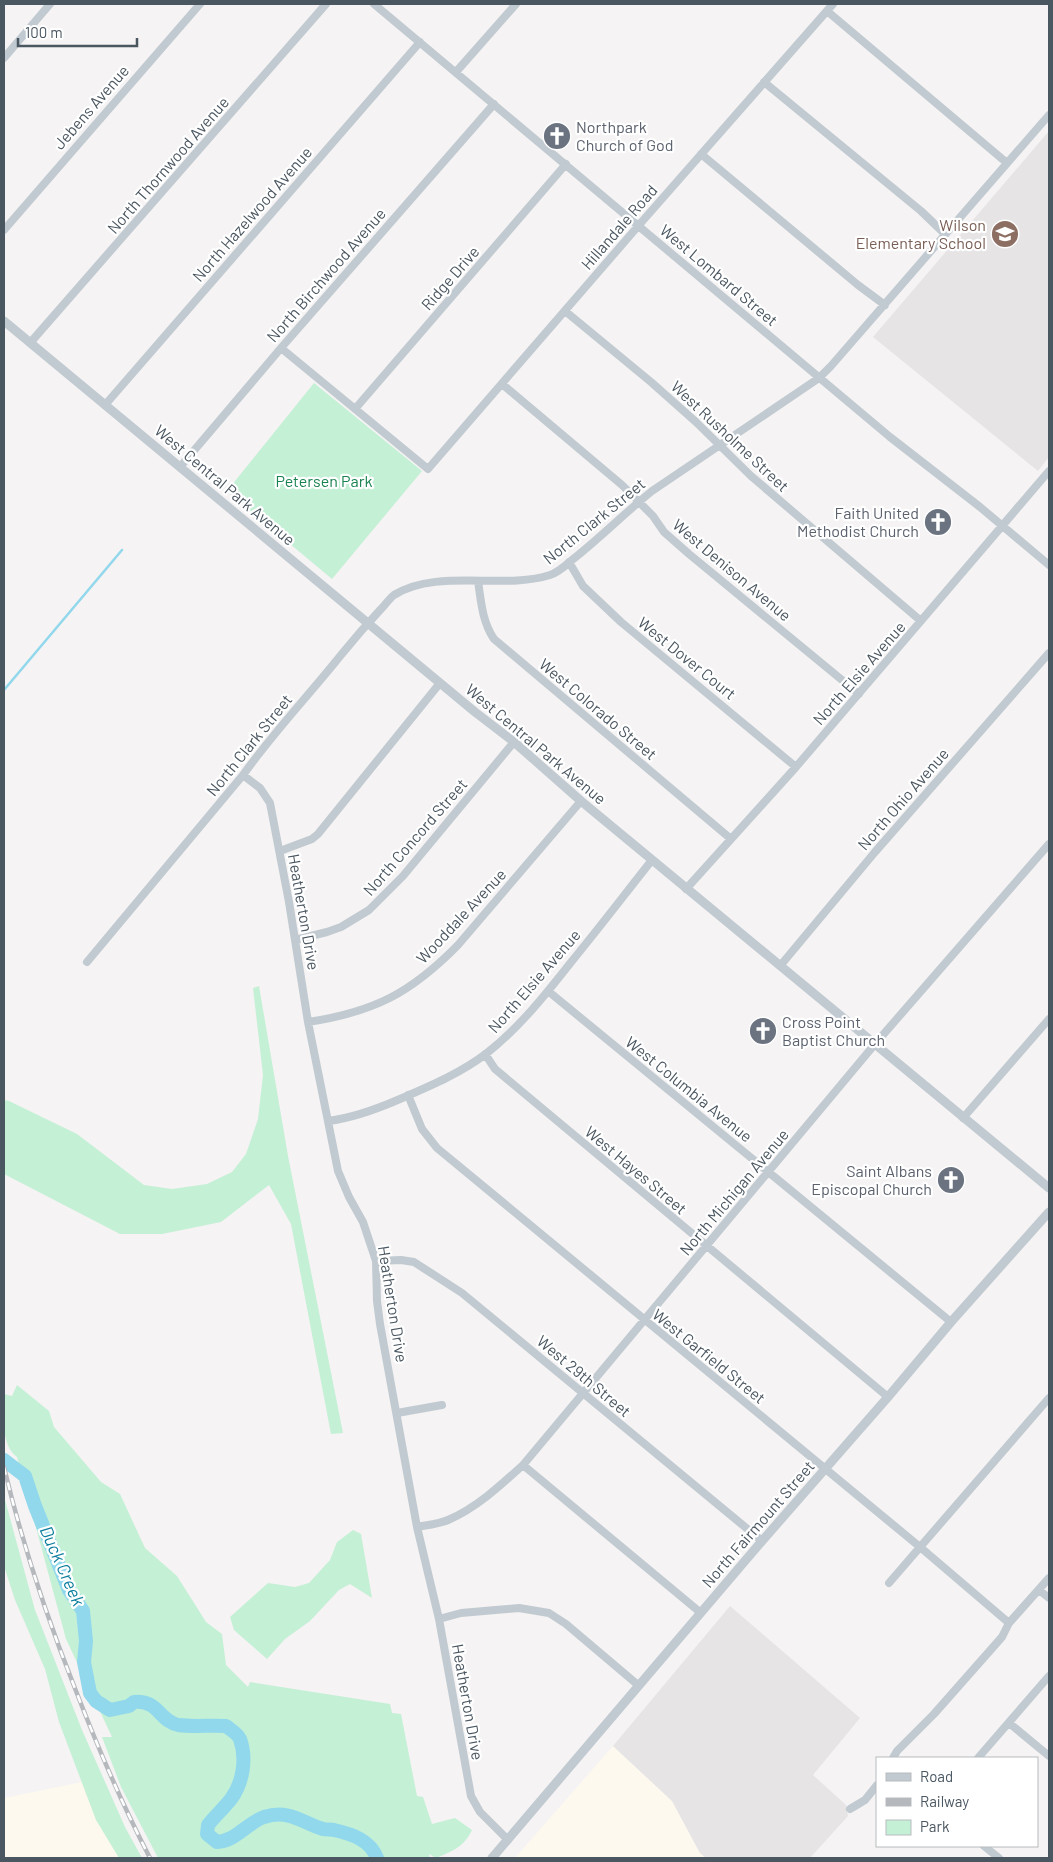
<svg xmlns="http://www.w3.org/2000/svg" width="1053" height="1862" font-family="Barlow,sans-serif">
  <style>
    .commercial { fill: #fdf9ef }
    .education { fill: #e6e4e5 }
    .green { fill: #c4f0d6 }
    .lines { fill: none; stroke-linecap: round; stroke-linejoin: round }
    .stream { stroke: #92d8ec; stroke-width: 2.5 }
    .river { stroke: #92d8ec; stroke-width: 14 }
    .minor { stroke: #c1cad1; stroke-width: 8 }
    .tertiary { stroke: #c1cad1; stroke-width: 9 }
    .rail-casing { stroke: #b5b8bd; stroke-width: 4.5 }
    .rail { stroke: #fff; stroke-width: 2.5; stroke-dasharray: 8; stroke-linecap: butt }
    .labels { text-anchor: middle; stroke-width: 4.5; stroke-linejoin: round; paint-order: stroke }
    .street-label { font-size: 16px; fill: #4a5660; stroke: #fff }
    .worship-label { font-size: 16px; fill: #5b616d; stroke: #fff; text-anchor: start }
    .education-label { font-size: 16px; fill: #785e54; stroke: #fff; text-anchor: end }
    .park-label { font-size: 16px; fill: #198350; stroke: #fff }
    .water-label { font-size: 18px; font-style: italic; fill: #0f7f9f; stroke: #fff }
  </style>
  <rect width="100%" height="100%" fill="#f5f3f3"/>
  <!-- commercial -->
  <path class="commercial" d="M613 1746 672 1801 700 1853 706 1858H515Z
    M92 1780 129 1858H4V1798Z"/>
  <!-- education -->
  <path class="education" d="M1049 131V457L1038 471 873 337Z
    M730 1606 860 1718 813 1775 846 1805 848 1816 810 1858H706L700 1853 672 1801 613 1746Z"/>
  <!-- green -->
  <path class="green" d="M314 383 422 471 332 579 227 491Z
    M259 986 288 1156 343 1433 331 1434 291 1224 269 1185 221 1222 162 1234H120L4 1174V1100L9 1101 77 1134 144 1185 172 1189 207 1184 232 1172 246 1154 258 1119 263 1075 253 988Z
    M17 1385 49 1411 54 1427 101 1482 120 1494 145 1548 177 1576 206 1622 222 1634 226 1665 248 1687 250 1682 390 1704 392 1713 401 1714 417 1796 423 1797 432 1824 455 1818 472 1830C464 1847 453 1851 436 1858L429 1854 430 1858H158L121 1787 102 1737H112L66 1639 17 1457C0 1444 4 1414 4 1394L12 1396Z
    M4 1496 35 1610 82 1730 125 1827 142 1858H119L96 1820 59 1722 45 1669 15 1600 4 1566Z
    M353 1530 361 1534 372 1598 350 1584 339 1590 310 1621 285 1639 267 1659 234 1630 230 1617 268 1583 295 1587 309 1583 330 1560 337 1542Z"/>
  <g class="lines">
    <!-- stream -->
    <path class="stream" d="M4 690 122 550"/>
    <!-- river -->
    <path class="river" d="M4 1460 25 1476 35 1506 69 1590 83 1611 86 1641 84 1662 90 1693 96 1701 110 1710 129 1706 134 1702C159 1700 159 1721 178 1725 193 1727 211 1725 226 1726 231 1730 238 1734 240 1739 247 1758 243 1783 231 1799 224 1808 215 1816 208 1825L207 1834 217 1842C236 1841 247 1823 264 1817 289 1809 301 1822 323 1829 326 1830 331 1829 334 1830 352 1834 370 1840 377 1858"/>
    <!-- minor -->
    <path class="minor" d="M374 4 890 437 980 507 1049 565
      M827 11 1007 163
      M4 58 50 4
      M456 72 516 4
      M764 82 921 211 945 234
      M701 154 858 285 885 305
      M4 230 200 4
      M565 311 651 382 696 422 751 476 921 621
      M30 343 326 4
      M281 348 428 469 639 225 833 4
      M502 384 622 485 653 516 664 532 689 554 859 694
      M105 405 420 42
      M355 409 566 164
      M180 467 281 348 494 104
      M569 562 583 586 621 622 796 767
      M478 581C481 601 482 621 494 639L731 839
      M243 775 260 788 270 803 289 902 308 1022 338 1171 349 1197 363 1222 376 1261 377 1301 380 1324 417 1527 439 1619 471 1796 480 1812 508 1840
      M280 851 312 839 318 834 440 683
      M686 889 796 767 1049 471
      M295 940 327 932 341 927 369 910 403 876 514 742
      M87 962 243 775C273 733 309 695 341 655 354 639 367 624 381 609 385 605 389 599 394 595 437 568 503 590 550 575 560 572 569 562 577 556 603 535 626 512 652 491L819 378 831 366 1049 115
      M780 966 875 852 1049 653
      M548 991 951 1322
      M308 1022C374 1012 411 993 458 945L581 801
      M485 1054 495 1069 888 1397
      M408 1095 422 1129 437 1148 920 1547 1009 1623
      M963 1118 1049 1019
      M328 1121C353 1118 377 1109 400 1099 430 1086 461 1073 487 1053 520 1027 546 994 572 961 599 928 625 894 652 860
      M376 1261 401 1260 414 1262 462 1293 762 1541
      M397 1413 442 1405
      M523 1465 701 1613
      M417 1527C427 1525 439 1524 448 1520 476 1508 500 1486 523 1465L875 1044 1049 844
      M889 1583 1049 1398
      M1039 1590 1049 1598
      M439 1619 461 1613 519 1608 549 1613 566 1624 638 1685
      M1009 1723 1049 1756
      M893 1758 897 1751 934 1714 1002 1637 1009 1623 1049 1578
      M978 1758 1049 1676
      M850 1809 865 1800 877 1785
      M984 1846 999 1858"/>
    <!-- tertiary -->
    <path class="tertiary" d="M4 321 475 712 514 742 581 801 1049 1188
      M492 1858 762 1541 888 1397 951 1322 1049 1212"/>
    <defs>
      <path id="rail" d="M4 1467C22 1543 47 1618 76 1691 98 1748 122 1804 150 1858"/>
    </defs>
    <!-- rail casing -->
    <use href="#rail" class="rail-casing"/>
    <!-- rail -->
    <use href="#rail" class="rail"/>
  </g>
  <!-- icons -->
  <defs>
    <symbol id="church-disc" viewBox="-11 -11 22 22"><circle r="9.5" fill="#6b7280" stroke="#fff"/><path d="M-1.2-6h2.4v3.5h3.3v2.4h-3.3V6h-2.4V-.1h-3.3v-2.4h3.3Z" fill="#fff"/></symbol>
    <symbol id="school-disc" viewBox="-11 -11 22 22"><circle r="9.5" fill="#8d6e63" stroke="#fff"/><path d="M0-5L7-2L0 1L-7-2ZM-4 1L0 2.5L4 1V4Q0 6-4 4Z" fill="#fff"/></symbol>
  </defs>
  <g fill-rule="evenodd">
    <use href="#church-disc" x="541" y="120" width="32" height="32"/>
    <use href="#school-disc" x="989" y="218" width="32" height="32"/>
    <use href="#church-disc" x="922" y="506" width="32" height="32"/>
    <use href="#church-disc" x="747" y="1015" width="32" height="32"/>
    <use href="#church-disc" x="935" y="1164" width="32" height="32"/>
  </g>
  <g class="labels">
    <!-- street labels -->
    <g class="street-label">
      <text transform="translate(91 107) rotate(-49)" y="6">Jebens Avenue</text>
      <text transform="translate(168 165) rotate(-49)" y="6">North Thornwood Avenue</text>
      <text transform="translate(252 214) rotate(-49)" y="6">North Hazelwood Avenue</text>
      <text transform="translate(619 227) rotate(-49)" y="6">Hillandale Road</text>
      <text transform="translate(326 275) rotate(-49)" y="6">North Birchwood Avenue</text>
      <text transform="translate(719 275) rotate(40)" y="6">West Lombard Street</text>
      <text transform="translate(450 278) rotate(-49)" y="6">Ridge Drive</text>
      <text transform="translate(730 436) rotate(43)" y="6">West Rusholme Street</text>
      <text transform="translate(225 485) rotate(40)" y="6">West Central Park Avenue</text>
      <text transform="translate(594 521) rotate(-39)" y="6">North Clark Street</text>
      <text transform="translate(732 570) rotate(40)" y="6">West Denison Avenue</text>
      <text transform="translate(687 658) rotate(39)" y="6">West Dover Court</text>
      <text transform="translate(859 673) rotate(-49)" y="6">North Elsie Avenue</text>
      <text transform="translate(598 709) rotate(40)" y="6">West Colorado Street</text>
      <text transform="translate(536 744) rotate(40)" y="6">West Central Park Avenue</text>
      <text transform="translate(249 745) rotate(-51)" y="6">North Clark Street</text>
      <text transform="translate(903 799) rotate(-49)" y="6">North Ohio Avenue</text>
      <text transform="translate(415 837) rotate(-49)" y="6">North Concord Street</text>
      <text transform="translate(304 912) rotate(80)" y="6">Heatherton Drive</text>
      <text transform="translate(461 916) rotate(-47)" y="6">Wooddale Avenue</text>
      <text transform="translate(534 981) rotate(-49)" y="6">North Elsie Avenue</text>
      <text transform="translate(689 1089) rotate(39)" y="6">West Columbia Avenue</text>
      <text transform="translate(636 1170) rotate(40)" y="6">West Hayes Street</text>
      <text transform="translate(734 1192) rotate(-50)" y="6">North Michigan Avenue</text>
      <text transform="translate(393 1304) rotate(81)" y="6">Heatherton Drive</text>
      <text transform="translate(709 1356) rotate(39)" y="6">West Garfield Street</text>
      <text transform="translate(584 1376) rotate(40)" y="6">West 29th Street</text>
      <text transform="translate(758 1524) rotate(-49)" y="6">North Fairmount Street</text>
      <text transform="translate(468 1702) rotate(80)" y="6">Heatherton Drive</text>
    </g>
    <!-- worship labels -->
    <g class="worship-label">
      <text x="576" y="133">Northpark<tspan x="576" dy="18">Church of God</tspan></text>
      <text x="919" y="519" text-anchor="end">Faith United<tspan x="919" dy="18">Methodist Church</tspan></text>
      <text x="782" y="1028">Cross Point<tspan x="782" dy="18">Baptist Church</tspan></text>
      <text x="932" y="1177" text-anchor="end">Saint Albans<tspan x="932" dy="18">Episcopal Church</tspan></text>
    </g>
    <!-- education labels -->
    <g class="education-label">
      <text x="986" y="231">Wilson<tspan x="986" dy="18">Elementary School</tspan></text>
    </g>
    <!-- park labels -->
    <g class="park-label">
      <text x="324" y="487">Petersen Park</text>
    </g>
    <!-- water labels -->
    <g class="water-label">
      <text transform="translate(62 1566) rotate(66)" y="6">Duck Creek</text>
    </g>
  </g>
  <!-- border -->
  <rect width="1053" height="1862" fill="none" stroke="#4a5660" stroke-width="10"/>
  <!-- legend -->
  <rect x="876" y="1757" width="162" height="90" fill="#ffffff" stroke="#b7bbbf"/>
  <rect x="886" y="1773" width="25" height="8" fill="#c1cad1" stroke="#b7bbbf"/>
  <text x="920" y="1782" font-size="15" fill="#4a5660">Road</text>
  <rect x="886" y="1798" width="25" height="8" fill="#b5b8bd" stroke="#b7bbbf"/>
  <text x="920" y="1807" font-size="15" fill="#4a5660">Railway</text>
  <rect x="886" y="1820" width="25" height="15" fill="#c4f0d6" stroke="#b7bbbf"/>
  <text x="920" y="1832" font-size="15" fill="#4a5660">Park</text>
  <!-- scale -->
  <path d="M18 38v8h119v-8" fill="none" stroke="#4a5660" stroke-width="2.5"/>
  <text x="25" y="38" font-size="15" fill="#4a5660" stroke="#ffffff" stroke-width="4" paint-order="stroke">100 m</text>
</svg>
